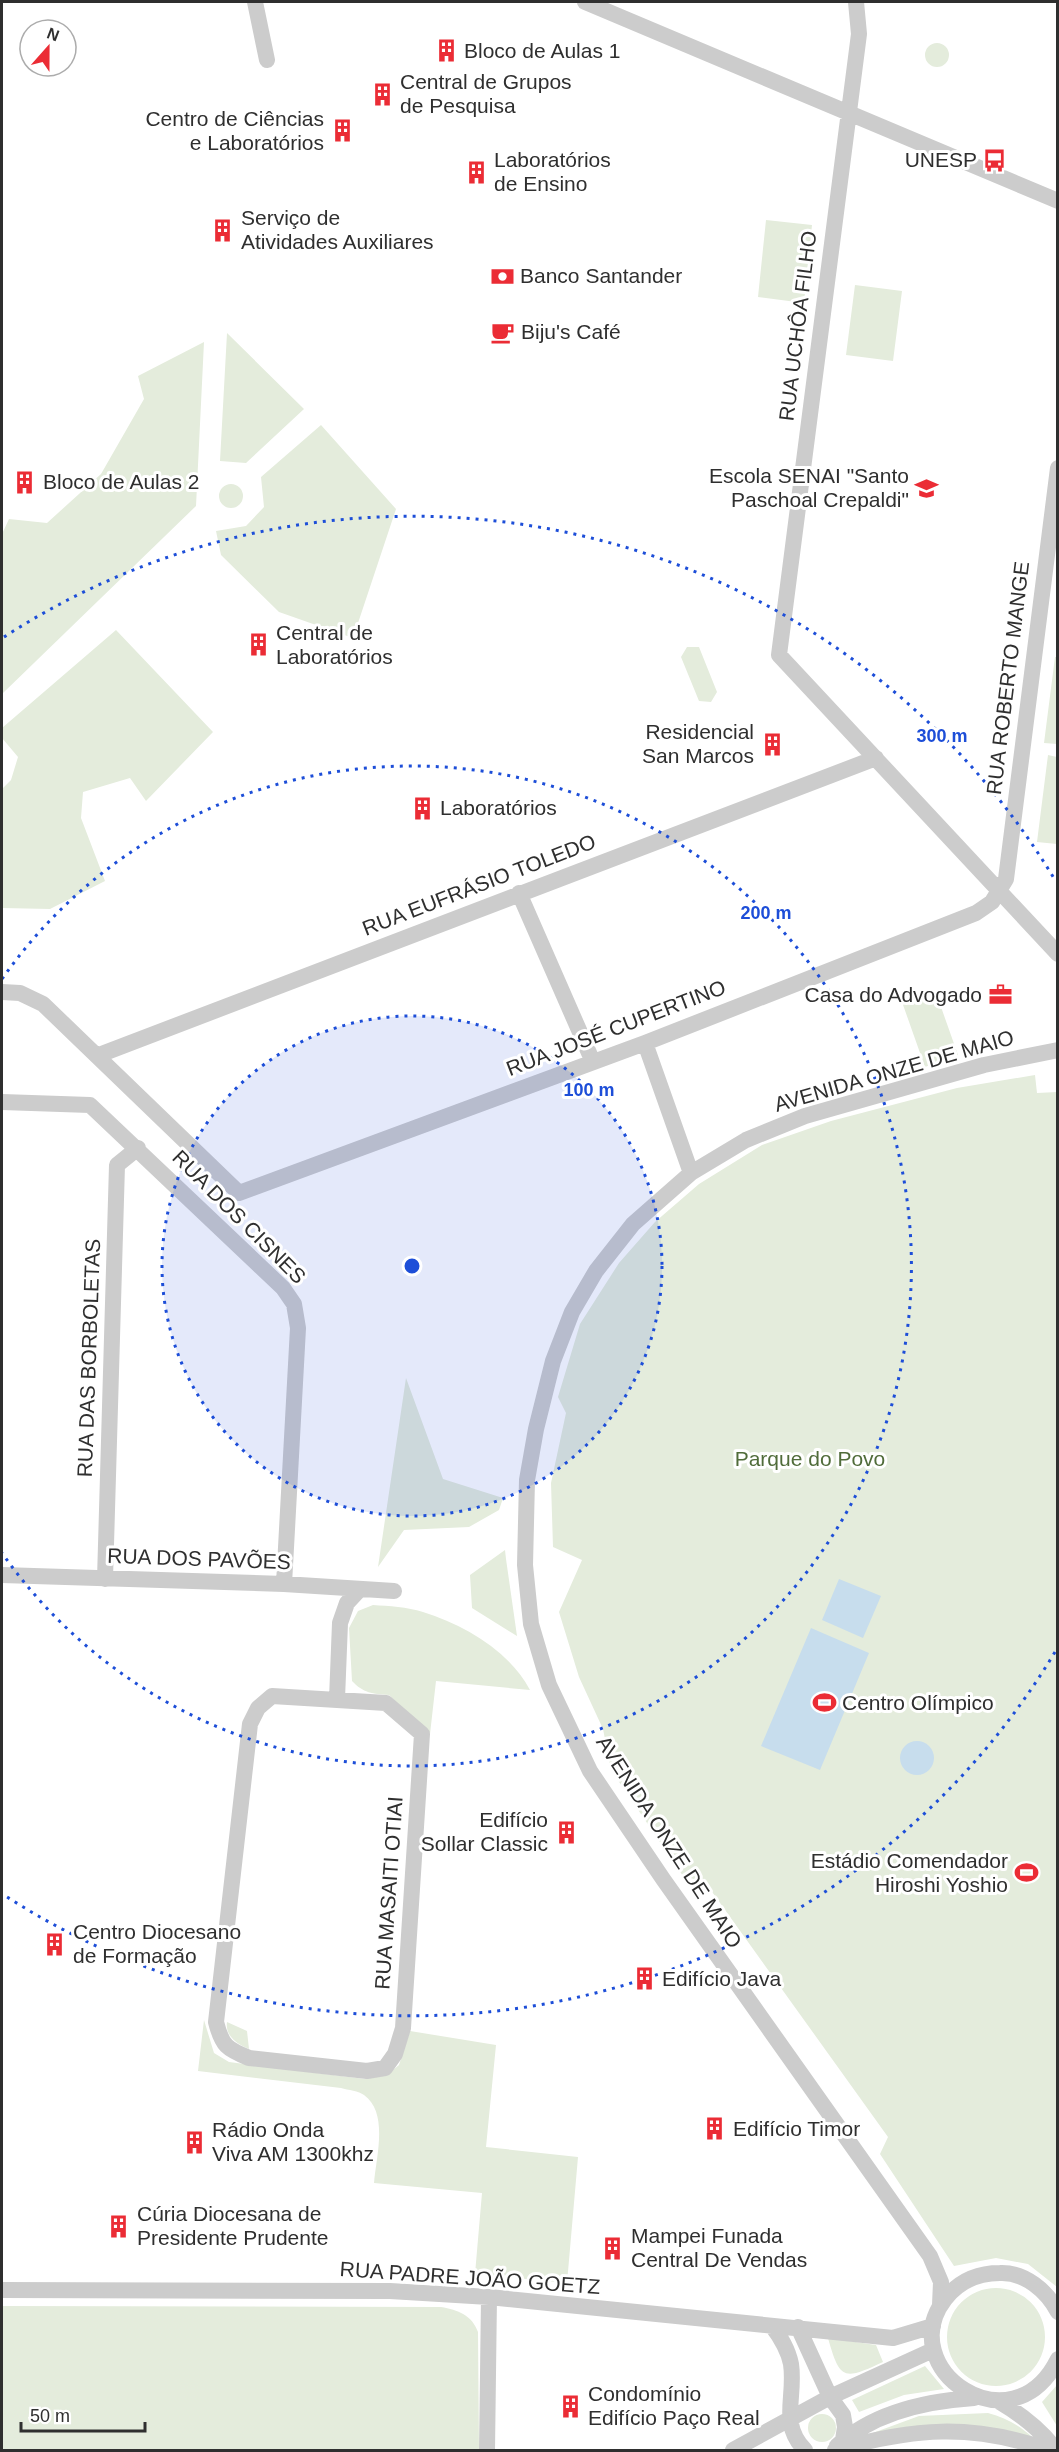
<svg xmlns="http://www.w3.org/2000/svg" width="1059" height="2452" font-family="Helvetica,sans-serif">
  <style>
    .green { fill: #e4ecdc }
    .water { fill: #c7dded }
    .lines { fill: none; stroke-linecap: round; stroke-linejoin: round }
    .minor { stroke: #ccc; stroke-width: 16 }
    .ring { fill: none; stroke: #1d4ed8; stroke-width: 3; stroke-dasharray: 3 6 }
    .labels { text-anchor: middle; stroke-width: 6; stroke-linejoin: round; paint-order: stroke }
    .poi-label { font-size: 21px; fill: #2f2f2f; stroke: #fff; text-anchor: start }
    .street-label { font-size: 21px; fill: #2f2f2f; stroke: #fff }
    .park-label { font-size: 21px; fill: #506c3a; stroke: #fff }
    .centre { fill: #1d4ed8; stroke: #fff; stroke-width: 3 }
    .ring-label { font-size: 18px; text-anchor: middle; font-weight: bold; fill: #1d4ed8; stroke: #fff; stroke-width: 6; stroke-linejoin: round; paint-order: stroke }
  </style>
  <rect width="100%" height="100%" fill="#fff"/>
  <!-- green -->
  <path class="green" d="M925 55a12 12 0 1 1 24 0a12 12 0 1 1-24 0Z
    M766 220 812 225 804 303 758 297Z
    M855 285 902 291 893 361 846 355Z
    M227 333 304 409 246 463 220 461Z
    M204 342 196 506 2 694V534L9 519 47 523 101 474 144 399 138 376Z
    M321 425 396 509 353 638 279 612 221 555 216 531 246 526 264 507 261 477Z
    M219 496a12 12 0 1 1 24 0a12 12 0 1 1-24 0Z
    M116 630 213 732 146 801 130 778 83 792 81 818 105 881 50 909 2 908V789L11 780 18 757 2 738V728Z
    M687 647H699L717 692 711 702 699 701 681 657Z
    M1055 657H1058L1057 744 1044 743Z
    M1048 755 1057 757V844L1037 842Z
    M935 990 958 1055 925 1067 902 1002Z
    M1035 1075 1037 1093 1057 1092V2287L1028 2264 996 2258 954 2266 880 2154 888 2137 705 1882 683 1876 611 1770 603 1729 579 1677 559 1612 582 1560 553 1547 551 1483 566 1413 558 1397 580 1324 619 1263 655 1222 699 1184 762 1145 831 1121 957 1088Z
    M406 1378 443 1479 503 1498 499 1510 469 1527 404 1530 378 1567Z
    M505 1550 506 1559 517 1636 472 1608 470 1575Z
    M373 1605C389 1606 407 1607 423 1612 465 1625 509 1651 530 1690L436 1681 430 1734 389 1695C373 1694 363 1693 352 1681L349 1628 358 1611Z
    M204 2020 214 2053 229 2062 365 2079 387 2075 399 2065 410 2031 496 2045 486 2147 578 2157 567 2283 475 2274 482 2193 374 2183C376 2157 389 2113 364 2095 359 2091 348 2090 341 2088L198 2071Z
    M227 2022 247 2031 249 2049C237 2044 225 2036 227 2022Z
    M947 2337a49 49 0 1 1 98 0a49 49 0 1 1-98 0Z
    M2 2306 441 2307C458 2310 472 2315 478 2332L479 2450H2Z
    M828 2338 876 2345 883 2362C844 2380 840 2381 828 2338Z
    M925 2366 944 2389 904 2395 859 2412 852 2400Z
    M1057 2385V2426L1042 2402Z
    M988 2413C1006 2418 1019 2425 1033 2438L870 2434 919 2416Z
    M808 2428a14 14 0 1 1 28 0a14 14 0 1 1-28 0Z"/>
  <!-- water -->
  <path class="water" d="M839 1579 881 1596 863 1638 822 1620Z
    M811 1628 869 1653 820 1770 761 1746Z
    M900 1758a17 17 0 1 1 34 0a17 17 0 1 1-34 0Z"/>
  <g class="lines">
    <!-- minor -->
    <path class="minor" d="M255 2 267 60
      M585 2 1058 201
      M856 2 859 34 779 655 1058 954
      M519 893 593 1062
      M2 992 20 993 43 1004 239 1193 645 1043 976 913 992 902 1006 879 1058 468
      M645 1043 691 1173
      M99 1055 876 758
      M2 1102 90 1105 283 1288 294 1304 298 1328 284 1584
      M2 1575 284 1584 394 1591
      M105 1579 117 1165 138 1148
      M272 1696 386 1703 422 1734 403 2028 395 2054 385 2068 367 2071 249 2058C227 2049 222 2046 216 2022L250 1724 258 1708Z
      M337 1699 340 1623 347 1603 360 1589
      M2 2290 390 2291 489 2297 893 2338 933 2326
      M940 2305 941 2282 930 2256 663 1879 590 1771 549 1685 531 1624 525 1565 527 1480 536 1429 553 1361 572 1312 596 1271 633 1224 691 1173 746 1140 805 1116 984 1065 1058 1050
      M1058 2312C1047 2291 1025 2272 1000 2273 977 2273 959 2281 945 2299 892 2368 1012 2452 1058 2359
      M772 2326C781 2338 788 2349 791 2364 796 2397 779 2424 805 2450
      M798 2327 830 2397 843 2415 845 2427 843 2440
      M1000 2402C1022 2415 1041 2430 1056 2450
      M837 2446C874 2412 926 2401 974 2398
      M487 2450 489 2297
      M733 2450 830 2397 933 2350
      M835 2450C913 2428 971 2423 1049 2450"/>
  </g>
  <!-- distance rings -->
  <circle cx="412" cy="1266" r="250" fill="#1d4ed8" fill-opacity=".12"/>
  <g class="ring">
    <circle cx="412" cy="1266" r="250"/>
    <path d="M2 979A500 500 0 1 1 2 1553"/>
    <path d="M1055 1652A750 750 0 0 1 4 1895M4 637A750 750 0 0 1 1055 880"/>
  </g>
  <!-- icons -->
  <defs>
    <symbol id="building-bare" viewBox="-9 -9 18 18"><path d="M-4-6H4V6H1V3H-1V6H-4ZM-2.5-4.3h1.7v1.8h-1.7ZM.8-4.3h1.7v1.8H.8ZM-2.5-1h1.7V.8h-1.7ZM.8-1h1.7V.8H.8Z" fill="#eb2c35" stroke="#fff" stroke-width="2.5" paint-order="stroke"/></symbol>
    <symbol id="bus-bare" viewBox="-9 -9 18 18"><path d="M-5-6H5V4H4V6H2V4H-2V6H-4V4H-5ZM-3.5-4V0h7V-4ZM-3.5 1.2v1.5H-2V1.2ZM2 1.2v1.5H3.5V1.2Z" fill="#eb2c35" stroke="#fff" stroke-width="2.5" paint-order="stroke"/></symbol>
    <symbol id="bank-bare" viewBox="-9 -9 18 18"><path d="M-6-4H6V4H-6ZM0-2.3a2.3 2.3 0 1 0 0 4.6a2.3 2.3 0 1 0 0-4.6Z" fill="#eb2c35" stroke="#fff" stroke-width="2.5" paint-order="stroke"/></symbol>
    <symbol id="cafe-bare" viewBox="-9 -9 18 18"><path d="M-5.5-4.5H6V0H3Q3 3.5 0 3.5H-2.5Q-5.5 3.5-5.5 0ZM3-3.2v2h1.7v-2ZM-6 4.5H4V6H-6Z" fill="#eb2c35" stroke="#fff" stroke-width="2.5" paint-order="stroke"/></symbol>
    <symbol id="school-bare" viewBox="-9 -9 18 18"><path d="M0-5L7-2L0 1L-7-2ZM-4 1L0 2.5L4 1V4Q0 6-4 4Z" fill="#eb2c35" stroke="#fff" stroke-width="2.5" paint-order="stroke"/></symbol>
    <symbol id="office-bare" viewBox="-9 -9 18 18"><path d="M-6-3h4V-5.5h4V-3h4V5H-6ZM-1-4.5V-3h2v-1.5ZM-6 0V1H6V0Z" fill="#eb2c35" stroke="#fff" stroke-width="2.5" paint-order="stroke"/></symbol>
    <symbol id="stadium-bare" viewBox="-9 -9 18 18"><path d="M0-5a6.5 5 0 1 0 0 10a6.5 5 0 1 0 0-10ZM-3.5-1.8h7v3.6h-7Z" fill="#eb2c35" stroke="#fff" stroke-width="2.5" paint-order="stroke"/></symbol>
  </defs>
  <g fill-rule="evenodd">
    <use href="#building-bare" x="430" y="34" width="33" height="33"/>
    <use href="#building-bare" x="366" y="78" width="33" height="33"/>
    <use href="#building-bare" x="326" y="114" width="33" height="33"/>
    <use href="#bus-bare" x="978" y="144" width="33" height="33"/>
    <use href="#building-bare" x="460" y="156" width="33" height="33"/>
    <use href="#building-bare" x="206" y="214" width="33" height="33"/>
    <use href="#bank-bare" x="486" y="260" width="33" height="33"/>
    <use href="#cafe-bare" x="486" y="316" width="33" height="33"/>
    <use href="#building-bare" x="8" y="466" width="33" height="33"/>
    <use href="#school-bare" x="910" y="472" width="33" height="33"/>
    <use href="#building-bare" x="242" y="628" width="33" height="33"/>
    <use href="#building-bare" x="756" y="728" width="33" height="33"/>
    <use href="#building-bare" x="406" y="792" width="33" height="33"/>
    <use href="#office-bare" x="984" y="978" width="33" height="33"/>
    <use href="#stadium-bare" x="808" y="1686" width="33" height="33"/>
    <use href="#building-bare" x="550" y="1816" width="33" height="33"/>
    <use href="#stadium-bare" x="1010" y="1856" width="33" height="33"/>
    <use href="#building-bare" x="38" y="1928" width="33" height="33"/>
    <use href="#building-bare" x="628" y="1962" width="33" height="33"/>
    <use href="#building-bare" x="698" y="2112" width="33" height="33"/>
    <use href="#building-bare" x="178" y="2126" width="33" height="33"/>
    <use href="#building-bare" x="102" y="2210" width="33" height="33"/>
    <use href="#building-bare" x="596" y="2232" width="33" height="33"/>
    <use href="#building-bare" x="554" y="2390" width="33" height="33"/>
  </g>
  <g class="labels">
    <!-- poi labels -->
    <g class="poi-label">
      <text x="464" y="58">Bloco de Aulas 1</text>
      <text x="400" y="89">Central de Grupos<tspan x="400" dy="24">de Pesquisa</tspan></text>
      <text x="324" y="126" text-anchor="end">Centro de Ciências<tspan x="324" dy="24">e Laboratórios</tspan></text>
      <text x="494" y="167">Laboratórios<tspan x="494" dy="24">de Ensino</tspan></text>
      <text x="977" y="167" text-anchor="end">UNESP</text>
      <text x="241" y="225">Serviço de<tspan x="241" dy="24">Atividades Auxiliares</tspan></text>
      <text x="520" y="283">Banco Santander</text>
      <text x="521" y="339">Biju's Café</text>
      <text x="909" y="483" text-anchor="end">Escola SENAI "Santo<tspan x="909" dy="24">Paschoal Crepaldi"</tspan></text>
      <text x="43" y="489">Bloco de Aulas 2</text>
      <text x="276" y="640">Central de<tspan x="276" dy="24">Laboratórios</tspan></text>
      <text x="754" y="739" text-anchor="end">Residencial<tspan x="754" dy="24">San Marcos</tspan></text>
      <text x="440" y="815">Laboratórios</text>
      <text x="982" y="1002" text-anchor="end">Casa do Advogado</text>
      <text x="842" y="1710">Centro Olímpico</text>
      <text x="548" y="1827" text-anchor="end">Edifício<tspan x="548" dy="24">Sollar Classic</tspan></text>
      <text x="1008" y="1868" text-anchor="end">Estádio Comendador<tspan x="1008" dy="24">Hiroshi Yoshio</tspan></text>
      <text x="73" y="1939">Centro Diocesano<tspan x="73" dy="24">de Formação</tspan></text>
      <text x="662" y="1986">Edifício Java</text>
      <text x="733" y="2136">Edifício Timor</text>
      <text x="212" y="2137">Rádio Onda<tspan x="212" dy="24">Viva AM 1300khz</tspan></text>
      <text x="137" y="2221">Cúria Diocesana de<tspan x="137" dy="24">Presidente Prudente</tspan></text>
      <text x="631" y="2243">Mampei Funada<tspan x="631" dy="24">Central De Vendas</tspan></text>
      <text x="588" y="2401">Condomínio<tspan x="588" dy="24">Edifício Paço Real</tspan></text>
    </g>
    <!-- street labels -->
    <g class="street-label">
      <text transform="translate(798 326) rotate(-83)" y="7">RUA UCHÔA FILHO</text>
      <text transform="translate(1008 678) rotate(-83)" y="7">RUA ROBERTO MANGE</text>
      <text transform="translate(479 885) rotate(-21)" y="7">RUA EUFRÁSIO TOLEDO</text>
      <text transform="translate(616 1028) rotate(-21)" y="7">RUA JOSÉ CUPERTINO</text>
      <text transform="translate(894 1071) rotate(-16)" y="7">AVENIDA ONZE DE MAIO</text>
      <text transform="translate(239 1217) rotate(45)" y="7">RUA DOS CISNES</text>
      <text transform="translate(89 1358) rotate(-88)" y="7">RUA DAS BORBOLETAS</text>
      <text transform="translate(199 1559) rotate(2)" y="7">RUA DOS PAVÕES</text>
      <text transform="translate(669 1842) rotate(57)" y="7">AVENIDA ONZE DE MAIO</text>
      <text transform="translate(389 1893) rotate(-86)" y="7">RUA MASAITI OTIAI</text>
      <text transform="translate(470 2278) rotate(4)" y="7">RUA PADRE JOÃO GOETZ</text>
    </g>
    <!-- park labels -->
    <g class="park-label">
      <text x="810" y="1466">Parque do Povo</text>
    </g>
  </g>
  <circle cx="412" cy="1266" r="9" class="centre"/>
  <g class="ring-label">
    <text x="942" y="742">300 m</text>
    <text x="766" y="919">200 m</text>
    <text x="589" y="1096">100 m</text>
  </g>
  <!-- border -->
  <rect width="1059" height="2452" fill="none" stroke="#2f2f2f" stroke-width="6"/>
  <!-- north arrow -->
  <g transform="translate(48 48) rotate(21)"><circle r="28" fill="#ffffff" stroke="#acacac" stroke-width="1.5"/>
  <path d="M0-4.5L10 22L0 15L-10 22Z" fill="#eb2c35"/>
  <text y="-9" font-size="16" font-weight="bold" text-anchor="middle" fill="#2f2f2f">N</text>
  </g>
  <!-- scale -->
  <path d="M21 2422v9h124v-9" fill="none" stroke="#2f2f2f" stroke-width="3"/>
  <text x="30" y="2422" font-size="18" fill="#2f2f2f" stroke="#ffffff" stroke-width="4.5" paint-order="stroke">50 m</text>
</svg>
